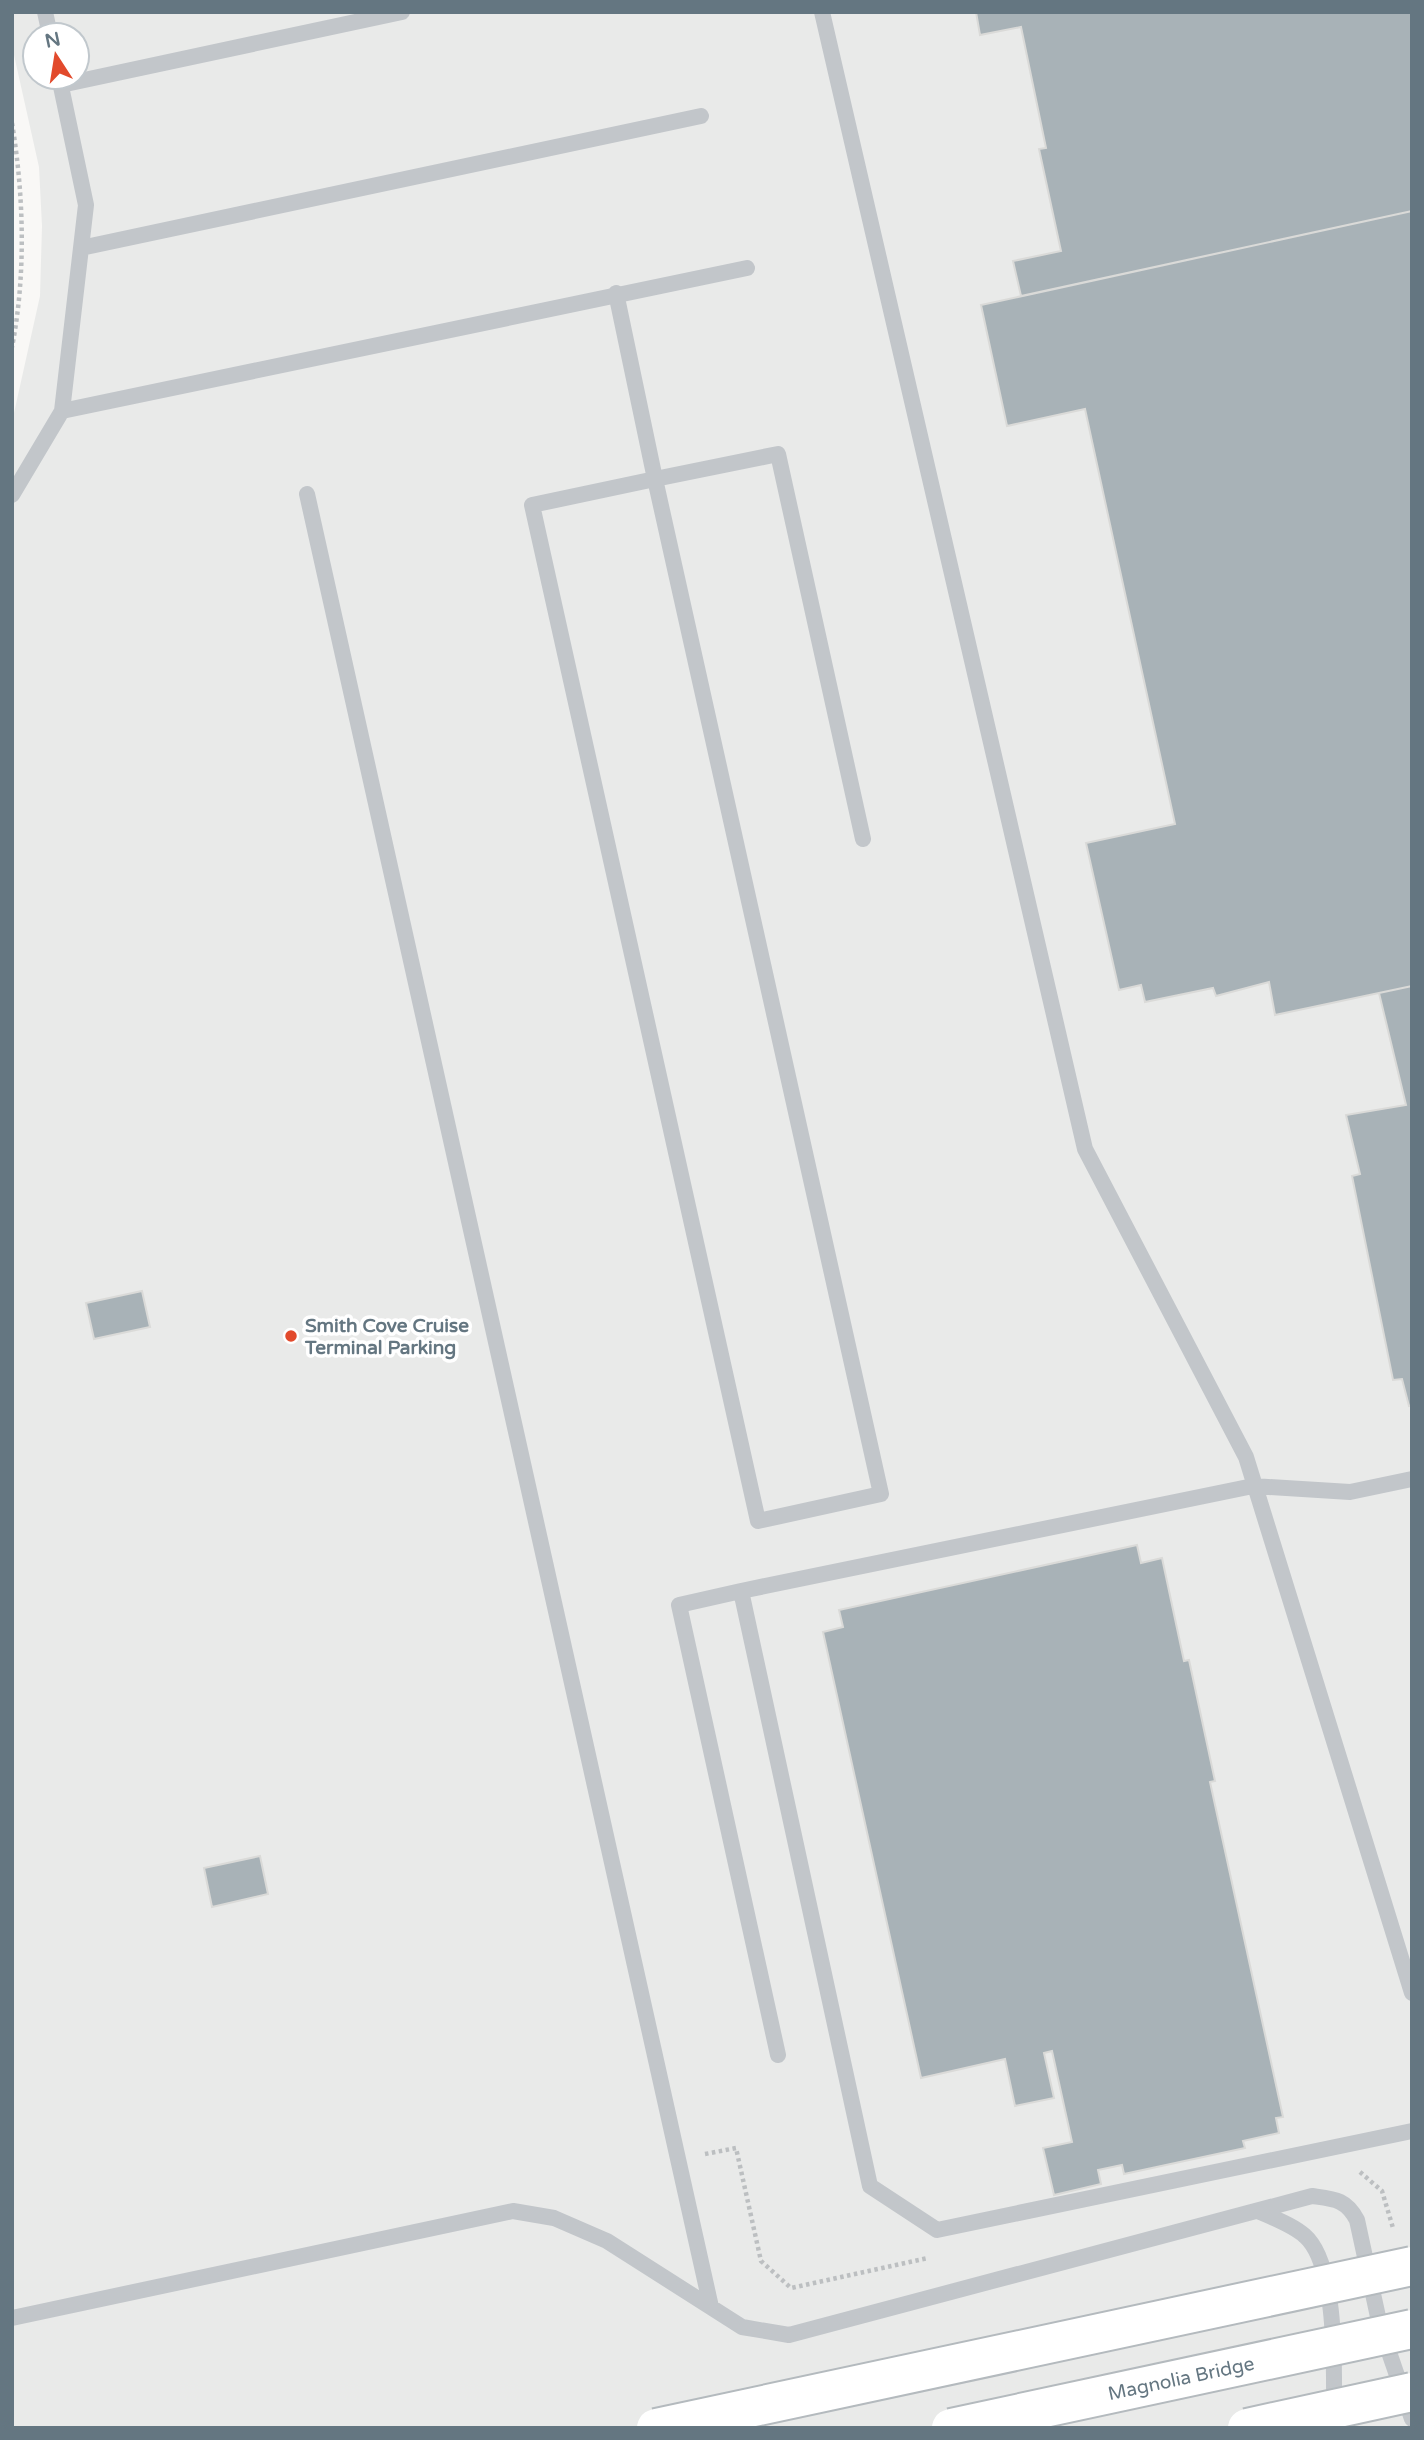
<svg xmlns="http://www.w3.org/2000/svg" width="1424" height="2440" font-family="'Varela Round',sans-serif">
  <style>
    .built { fill: #e9eae9; fill-rule: evenodd }
    .building { fill: #a8b2b7; stroke: #dadad8; stroke-width: 2 }
    .lines { fill: none; stroke-linecap: round; stroke-linejoin: round }
    .path { stroke: #bcbfc1; stroke-width: 4.5; stroke-dasharray: 3.5 3.5; stroke-linecap: butt }
    .service { stroke: #c2c6ca; stroke-width: 16 }
    .secondary-bridge-casing { stroke: #b4babe; stroke-width: 42; stroke-linecap: butt }
    .secondary-bridge { stroke: #fff; stroke-width: 38 }
    .poi-dot { fill: #e24a2c; stroke: #fff; stroke-width: 2.5 }
    .labels { text-anchor: middle; stroke-width: 7; stroke-linejoin: round; paint-order: stroke }
    .poi-label { font-size: 19px; font-weight: bold; fill: #647681; stroke: #fff; text-anchor: start }
    .street-label { font-size: 19px; fill: #647681; stroke: #fff }
  </style>
  <rect width="100%" height="100%" fill="#f9f8f6"/>
  <!-- built -->
  <path class="built" d="M12 12H1412V2428H12V422L40 296 42 226 39 167 12 46ZM35 35H77V77H35Z"/>
  <!-- building -->
  <path class="building" d="M976 12H1412V211L1021 296 1013 261 1061 251 1039 149 1046 148 1021 27 980 35Z
    M1412 211V986L1275 1015 1269 982 1216 996 1213 988 1145 1002 1141 985 1119 990 1086 843 1175 824 1085 409 1007 426 981 305Z
    M1412 986V1405L1409 1406 1402 1379 1393 1380 1352 1176 1360 1174 1346 1115 1406 1105 1379 993Z
    M142 1291 150 1327 94 1339 86 1303Z
    M1137 1545 1141 1563 1162 1558 1184 1661 1189 1660 1215 1781 1210 1782 1283 2117 1276 2118 1279 2133 1243 2141 1245 2148 1124 2174 1122 2165 1098 2170 1101 2184 1054 2195 1043 2148 1072 2142 1052 2051 1044 2053 1054 2098 1015 2106 1005 2059 921 2078 823 1632 843 1627 839 1610Z
    M260 1856 268 1894 212 1907 204 1868Z"/>
  <g class="lines">
    <!-- path -->
    <path class="path" d="M12 123C24 196 26 276 12 347
      M705 2154 736 2148 761 2261 791 2288 928 2258
      M1360 2172 1382 2191 1393 2228"/>
    <!-- service -->
    <path class="service" d="M45 12 50 35
      M822 12 1085 1149 1246 1457 1412 1993
      M61 85 402 12
      M81 248 701 116
      M616 293 655 479 778 454 863 839
      M62 411 747 268
      M655 479 881 1494 758 1521 532 505Z
      M307 494 711 2307
      M12 495 62 411 86 205 59 77
      M1412 1479 1350 1492 1253 1486 741 1591 870 2186 937 2230 1412 2131
      M741 1591 679 1605 778 2055
      M1258 2211C1273 2218 1293 2225 1305 2236 1337 2264 1334 2367 1334 2408
      M12 2318 513 2211 554 2218 607 2241 742 2327 789 2335 1312 2196C1334 2199 1346 2199 1357 2220L1380 2326 1412 2419"/>
    <defs>
      <path id="secondary-bridge" d="M656 2428 1412 2266
        M951 2428 1412 2329
        M1247 2428 1412 2392"/>
    </defs>
    <!-- secondary-bridge casing -->
    <use href="#secondary-bridge" class="secondary-bridge-casing"/>
    <!-- secondary-bridge -->
    <use href="#secondary-bridge" class="secondary-bridge"/>
  </g>
  <!-- markers -->
  <circle class="poi-dot" cx="291" cy="1336" r="7"/>
  <g class="labels">
    <!-- poi labels -->
    <g class="poi-label">
      <text x="305" y="1332">Smith Cove Cruise<tspan x="305" dy="22">Terminal Parking</tspan></text>
    </g>
    <!-- street labels -->
    <g class="street-label">
      <text transform="translate(1181 2378) rotate(-12)" y="7">Magnolia Bridge</text>
    </g>
  </g>
  <!-- border -->
  <rect width="1424" height="2440" fill="none" stroke="#647681" stroke-width="28"/>
  <!-- north arrow -->
  <g transform="translate(56 56) rotate(348)"><circle r="33" fill="#ffffff" stroke="#c1c8cd" stroke-width="2"/>
  <path d="M0-5L12 26L0 18L-12 26Z" fill="#e24a2c"/>
  <text y="-10" font-size="19" font-weight="bold" text-anchor="middle" fill="#647681">N</text>
  </g>
</svg>
